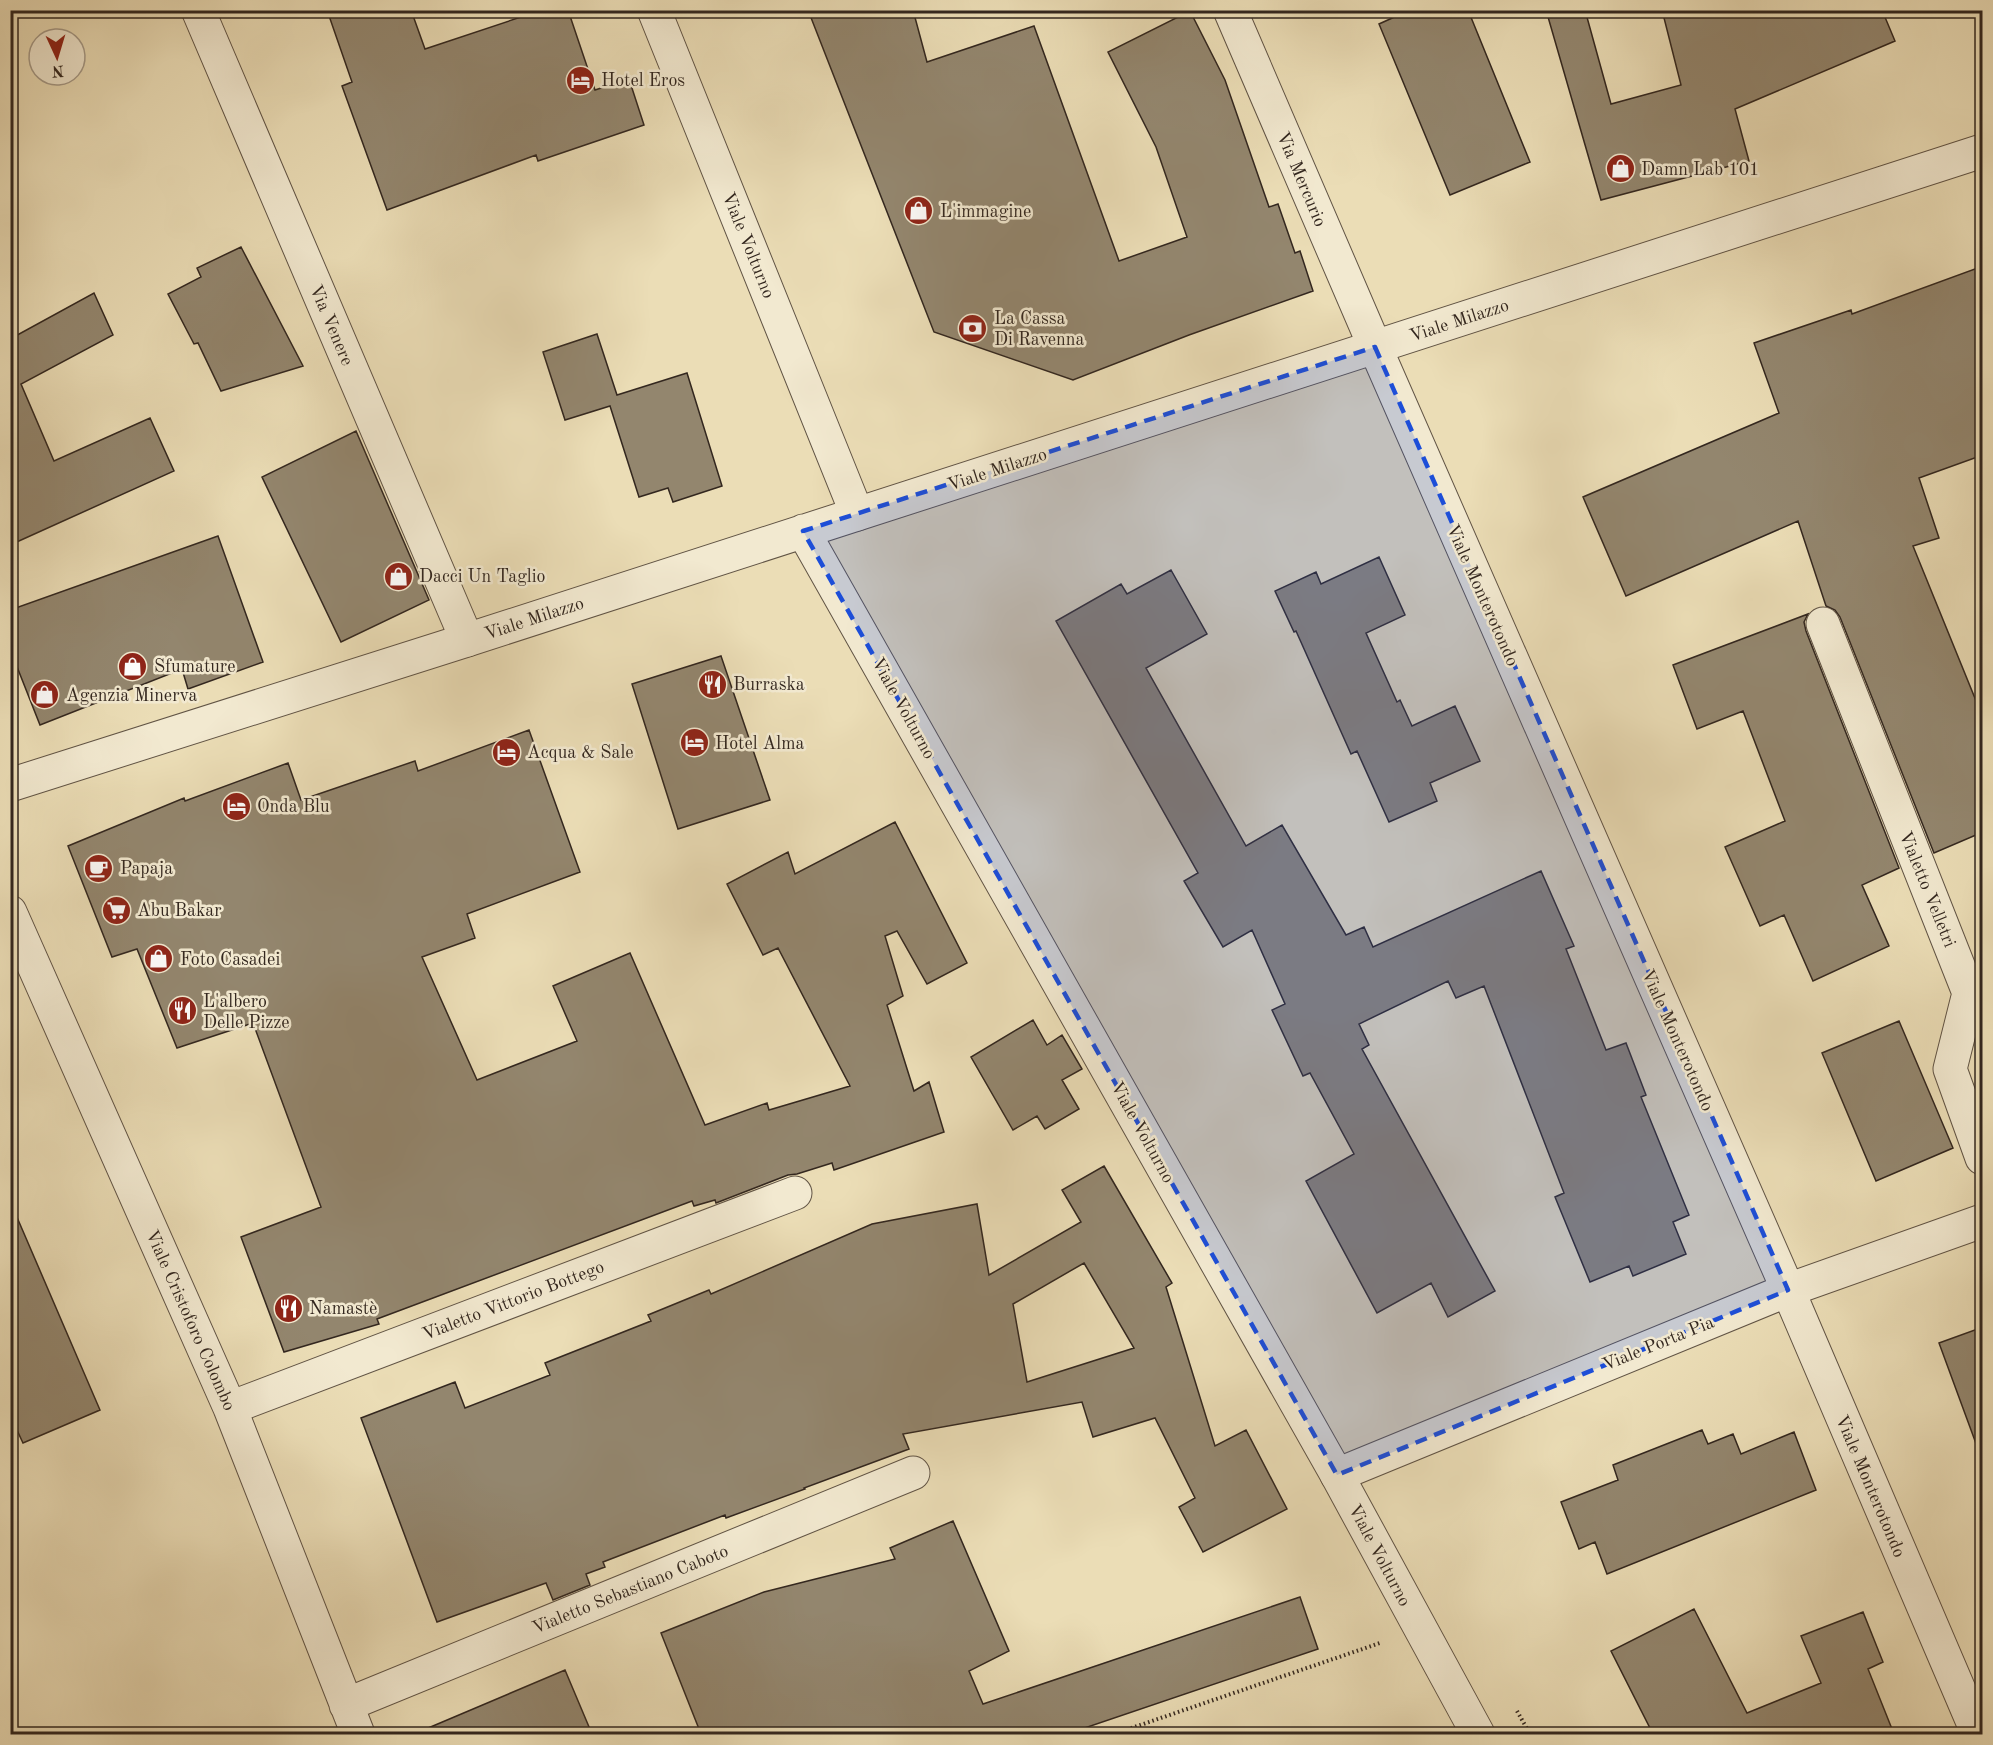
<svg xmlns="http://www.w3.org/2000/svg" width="1993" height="1745" font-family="'Old Standard TT',serif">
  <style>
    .building { fill: #93866e; stroke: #33271f; stroke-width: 1.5; fill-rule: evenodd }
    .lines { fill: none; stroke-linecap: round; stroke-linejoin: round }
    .minor-casing { stroke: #615445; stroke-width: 35 }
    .tertiary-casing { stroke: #615445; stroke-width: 35 }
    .path { stroke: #33271f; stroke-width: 4; stroke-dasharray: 1.5 3; stroke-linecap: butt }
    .minor { stroke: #f2e9d0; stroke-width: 33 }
    .tertiary { stroke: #f2e9d0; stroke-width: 33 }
    .marked { fill: #1d4ed8; fill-opacity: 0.2; stroke: #1d4ed8; stroke-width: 4.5; stroke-dasharray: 12 8; stroke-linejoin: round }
    .labels { text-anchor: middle; stroke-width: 5; stroke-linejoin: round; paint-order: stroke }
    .poi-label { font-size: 18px; fill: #33271f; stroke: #f2e9d0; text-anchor: start }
    .street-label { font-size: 18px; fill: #33271f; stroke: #f2e9d0 }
  </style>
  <rect width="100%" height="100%" fill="#ebddb6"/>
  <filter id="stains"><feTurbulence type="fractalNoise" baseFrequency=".00333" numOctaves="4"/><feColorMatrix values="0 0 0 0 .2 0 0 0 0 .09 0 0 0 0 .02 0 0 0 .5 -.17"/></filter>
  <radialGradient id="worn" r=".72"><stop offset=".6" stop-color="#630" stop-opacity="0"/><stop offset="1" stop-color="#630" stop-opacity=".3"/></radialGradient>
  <!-- building -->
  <path class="building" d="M327 10H411L425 49 542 10H568L595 90 629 79 644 125 538 161 536 155 387 210 342 86 352 82Z
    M808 10H913L927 62 1034 26 1119 261 1187 237 1156 147 1108 52 1190 11 1225 80 1269 207 1278 204 1295 253 1300 251 1313 291 1189 335 1073 380 934 332Z
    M1410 10H1468L1530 162 1450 195 1379 24Z
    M1546 10H1585L1611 104 1681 85 1662 10H1882L1895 41 1735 109 1749 161 1601 200Z
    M241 247 303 366 221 391 198 343 194 344 168 294 201 277 197 268Z
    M1983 266V455L1919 478 1939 538 1913 546 1983 718V832L1934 853 1840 617 1835 610 1826 606 1798 521 1626 596 1583 497 1779 413 1754 343 1851 310 1852 314Z
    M94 293 113 335 21 384 54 461 150 418 174 471 10 545V339Z
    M597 334 617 395 687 373 722 486 673 502 668 488 639 497 610 406 565 420 543 352Z
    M356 431 429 600 341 642 262 477Z
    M218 536 263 662 188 689 182 669 40 725 10 649V610Z
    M1379 557 1405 615 1366 633 1397 702 1400 700 1412 726 1455 706 1480 761 1430 783 1437 801 1389 822 1357 751 1351 754 1296 631 1294 632 1275 591 1316 572 1321 584Z
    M1171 570 1207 634 1146 668 1246 846 1282 825 1346 935 1364 927 1373 947 1541 871 1574 946 1566 949 1606 1050 1626 1043 1646 1095 1641 1097 1689 1215 1673 1222 1686 1254 1633 1276 1629 1266 1590 1282 1555 1197 1564 1193 1484 986 1456 998 1448 981 1359 1024 1369 1045 1362 1049 1495 1291 1448 1317 1431 1283 1377 1313 1306 1181 1354 1154 1310 1073 1303 1076 1272 1010 1285 1004 1252 930 1223 947 1184 881 1198 873 1056 621 1121 584 1127 594Z
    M1808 614 1804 622 1806 631 1899 868 1862 885 1889 946 1813 981 1784 915 1760 926 1725 847 1785 821 1743 711 1697 729 1673 665Z
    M721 656 770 800 678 829 632 684Z
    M529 730 580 872 467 914 475 938 422 957 477 1080 577 1041 553 986 630 953 705 1125 767 1103 769 1110 850 1086 778 948 763 955 727 884 788 852 795 874 895 822 967 963 927 984 897 931 885 936 903 996 887 1005 914 1091 929 1082 944 1132 834 1170 832 1163 797 1174 788 1175 716 1203 715 1200 694 1206 692 1201 377 1319 379 1324 284 1352 241 1237 321 1207 253 1023 177 1048 137 949 112 957 68 846 184 798 185 801 288 763 301 800 415 761 418 771Z
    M1033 1020 1047 1045 1062 1035 1082 1069 1062 1080 1079 1109 1045 1129 1037 1116 1013 1130 971 1057Z
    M1899 1021 1953 1148 1876 1181 1822 1053Z
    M1104 1166 1172 1283 1166 1287 1215 1446 1246 1430 1287 1509 1203 1552 1179 1507 1195 1498 1155 1418 1093 1437 1082 1402 903 1434 909 1449 804 1488 805 1489 726 1518 725 1515 603 1562 605 1567 586 1574 590 1585 553 1600 546 1583 437 1622 361 1418 455 1382 465 1408 550 1375 545 1363 651 1321 648 1315 709 1290 711 1294 872 1224 977 1204 989 1275 1081 1222 1062 1190ZM1084 1263 1134 1348 1027 1382 1013 1304Z
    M10 1201 100 1410 23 1443 10 1415Z
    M1983 1327V1449H1978L1939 1343Z
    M1702 1430 1708 1444 1733 1434 1741 1454 1794 1432 1816 1490 1607 1574 1595 1542 1579 1549 1561 1502 1618 1480 1613 1465Z
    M953 1521 1009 1651 969 1671 983 1704 1300 1597 1318 1649 1067 1734H701L661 1633 764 1592 895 1559 890 1548Z
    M1694 1609 1747 1713 1821 1683 1801 1636 1863 1612 1883 1662 1868 1669 1894 1734H1653L1611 1651Z
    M565 1670 592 1734H414Z"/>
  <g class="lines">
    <defs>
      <path id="minor" d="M198 10 467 640
        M654 10 857 514
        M1230 10 1375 347 1788 1290 1978 1734
        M1823 624 1969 993 1950 1069 1982 1158
        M10 912 230 1408 358 1734
        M230 1408 795 1193
        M1337 1475 1788 1290 1982 1221
        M346 1705 913 1473"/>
      <path id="tertiary" d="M803 531 1337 1475 1478 1734
        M10 785 467 640 1982 151"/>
    </defs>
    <!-- minor casing -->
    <use href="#minor" class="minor-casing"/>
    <!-- tertiary casing -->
    <use href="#tertiary" class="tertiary-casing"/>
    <!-- path -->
    <path class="path" d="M1517 1711 1530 1734
      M1114 1734 1380 1643"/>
    <!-- minor -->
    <use href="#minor" class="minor"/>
    <!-- tertiary -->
    <use href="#tertiary" class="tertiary"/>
  </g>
  <!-- marked area -->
  <path class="marked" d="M1375 347 1788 1290 1337 1475 803 531Z"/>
  <!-- icons -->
  <defs>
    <symbol id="hotel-disc" viewBox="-11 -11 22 22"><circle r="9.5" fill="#8f2418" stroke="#f2e9d0"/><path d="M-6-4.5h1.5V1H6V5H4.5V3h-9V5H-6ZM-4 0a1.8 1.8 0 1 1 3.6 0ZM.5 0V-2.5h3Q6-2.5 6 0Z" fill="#fff"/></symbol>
    <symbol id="shop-disc" viewBox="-11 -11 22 22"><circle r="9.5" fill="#8f2418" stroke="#f2e9d0"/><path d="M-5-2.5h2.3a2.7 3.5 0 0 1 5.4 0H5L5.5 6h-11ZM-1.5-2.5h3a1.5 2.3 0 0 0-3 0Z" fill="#fff"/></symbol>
    <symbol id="bank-disc" viewBox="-11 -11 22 22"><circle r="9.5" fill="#8f2418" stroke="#f2e9d0"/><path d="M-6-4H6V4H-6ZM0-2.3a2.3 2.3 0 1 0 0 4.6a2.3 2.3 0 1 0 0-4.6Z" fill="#fff"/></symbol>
    <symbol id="restaurant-disc" viewBox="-11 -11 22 22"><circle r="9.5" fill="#8f2418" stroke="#f2e9d0"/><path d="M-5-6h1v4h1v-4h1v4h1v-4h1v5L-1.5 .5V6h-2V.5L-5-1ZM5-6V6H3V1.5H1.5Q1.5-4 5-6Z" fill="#fff"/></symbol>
    <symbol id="cafe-disc" viewBox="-11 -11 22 22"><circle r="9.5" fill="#8f2418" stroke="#f2e9d0"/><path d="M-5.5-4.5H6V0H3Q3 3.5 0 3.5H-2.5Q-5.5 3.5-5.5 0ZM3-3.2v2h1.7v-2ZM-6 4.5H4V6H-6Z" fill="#fff"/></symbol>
    <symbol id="supermarket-disc" viewBox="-11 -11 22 22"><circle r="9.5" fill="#8f2418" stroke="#f2e9d0"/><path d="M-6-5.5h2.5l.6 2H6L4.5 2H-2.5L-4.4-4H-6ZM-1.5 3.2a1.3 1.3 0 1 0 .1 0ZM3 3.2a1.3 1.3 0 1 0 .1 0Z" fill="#fff"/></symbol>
  </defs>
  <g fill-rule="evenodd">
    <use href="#hotel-disc" x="564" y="64" width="33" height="33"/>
    <use href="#shop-disc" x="1604" y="152" width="33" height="33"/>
    <use href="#shop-disc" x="902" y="194" width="33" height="33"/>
    <use href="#bank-disc" x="956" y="312" width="33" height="33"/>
    <use href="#shop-disc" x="382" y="560" width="33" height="33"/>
    <use href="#shop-disc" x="116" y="650" width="33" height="33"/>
    <use href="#restaurant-disc" x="696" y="668" width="33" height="33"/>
    <use href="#shop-disc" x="28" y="678" width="33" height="33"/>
    <use href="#hotel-disc" x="678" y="726" width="33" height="33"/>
    <use href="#hotel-disc" x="490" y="736" width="33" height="33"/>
    <use href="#hotel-disc" x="220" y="790" width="33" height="33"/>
    <use href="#cafe-disc" x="82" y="852" width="33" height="33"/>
    <use href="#supermarket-disc" x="100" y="894" width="33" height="33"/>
    <use href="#shop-disc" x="142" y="942" width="33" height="33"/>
    <use href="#restaurant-disc" x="166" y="994" width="33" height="33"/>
    <use href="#restaurant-disc" x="272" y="1292" width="33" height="33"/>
  </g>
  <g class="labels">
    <!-- poi labels -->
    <g class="poi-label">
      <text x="601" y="86">Hotel Eros</text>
      <text x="1641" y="175">Damn Lab 101</text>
      <text x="940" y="217">L'immagine</text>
      <text x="994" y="324">La Cassa<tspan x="994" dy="21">Di Ravenna</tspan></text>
      <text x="419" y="582">Dacci Un Taglio</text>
      <text x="154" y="672">Sfumature</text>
      <text x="733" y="690">Burraska</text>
      <text x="66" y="701">Agenzia Minerva</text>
      <text x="715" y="749">Hotel Alma</text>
      <text x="527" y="758">Acqua &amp; Sale</text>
      <text x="257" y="812">Onda Blu</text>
      <text x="120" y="874">Papaja</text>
      <text x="137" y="916">Abu Bakar</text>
      <text x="180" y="965">Foto Casadei</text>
      <text x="203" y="1007">L'albero<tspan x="203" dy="21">Delle Pizze</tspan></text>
      <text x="309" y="1314">Namastè</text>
    </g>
    <!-- street labels -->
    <g class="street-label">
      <text transform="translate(1302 179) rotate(67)" y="6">Via Mercurio</text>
      <text transform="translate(749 245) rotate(68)" y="6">Viale Volturno</text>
      <text transform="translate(1459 320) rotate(-18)" y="6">Viale Milazzo</text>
      <text transform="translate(332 325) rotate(67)" y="6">Via Venere</text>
      <text transform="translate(997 469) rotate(-18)" y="6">Viale Milazzo</text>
      <text transform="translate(1483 595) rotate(66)" y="6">Viale Monterotondo</text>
      <text transform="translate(534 618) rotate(-18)" y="6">Viale Milazzo</text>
      <text transform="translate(904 708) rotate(61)" y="6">Viale Volturno</text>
      <text transform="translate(1928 889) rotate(68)" y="6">Vialetto Velletri</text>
      <text transform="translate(1678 1040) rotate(66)" y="6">Viale Monterotondo</text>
      <text transform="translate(1143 1132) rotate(61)" y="6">Viale Volturno</text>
      <text transform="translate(513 1300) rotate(-21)" y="6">Vialetto Vittorio Bottego</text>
      <text transform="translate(191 1320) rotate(66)" y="6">Viale Cristoforo Colombo</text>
      <text transform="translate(1658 1343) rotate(-22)" y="6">Viale Porta Pia</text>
      <text transform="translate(1871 1486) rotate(67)" y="6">Viale Monterotondo</text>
      <text transform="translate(1380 1555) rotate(62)" y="6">Viale Volturno</text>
      <text transform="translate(630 1589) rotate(-22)" y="6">Vialetto Sebastiano Caboto</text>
    </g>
  </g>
  <!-- margin -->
  <rect width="1993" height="1745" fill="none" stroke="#ebddb6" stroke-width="36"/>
  <rect x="12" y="12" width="1969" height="1721" fill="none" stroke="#33271f" stroke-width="3"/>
  <rect x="18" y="18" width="1957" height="1709" fill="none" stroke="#33271f" stroke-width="1.5"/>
  <!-- north arrow -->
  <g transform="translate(57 57) rotate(176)"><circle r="28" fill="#f2e9d0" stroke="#a69b89" stroke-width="1.5"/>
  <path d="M0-4.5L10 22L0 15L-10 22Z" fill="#8f2418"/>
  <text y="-9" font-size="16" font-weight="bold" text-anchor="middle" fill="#33271f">N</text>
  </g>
  <rect width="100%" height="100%" filter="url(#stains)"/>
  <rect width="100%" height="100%" fill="url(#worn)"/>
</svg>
